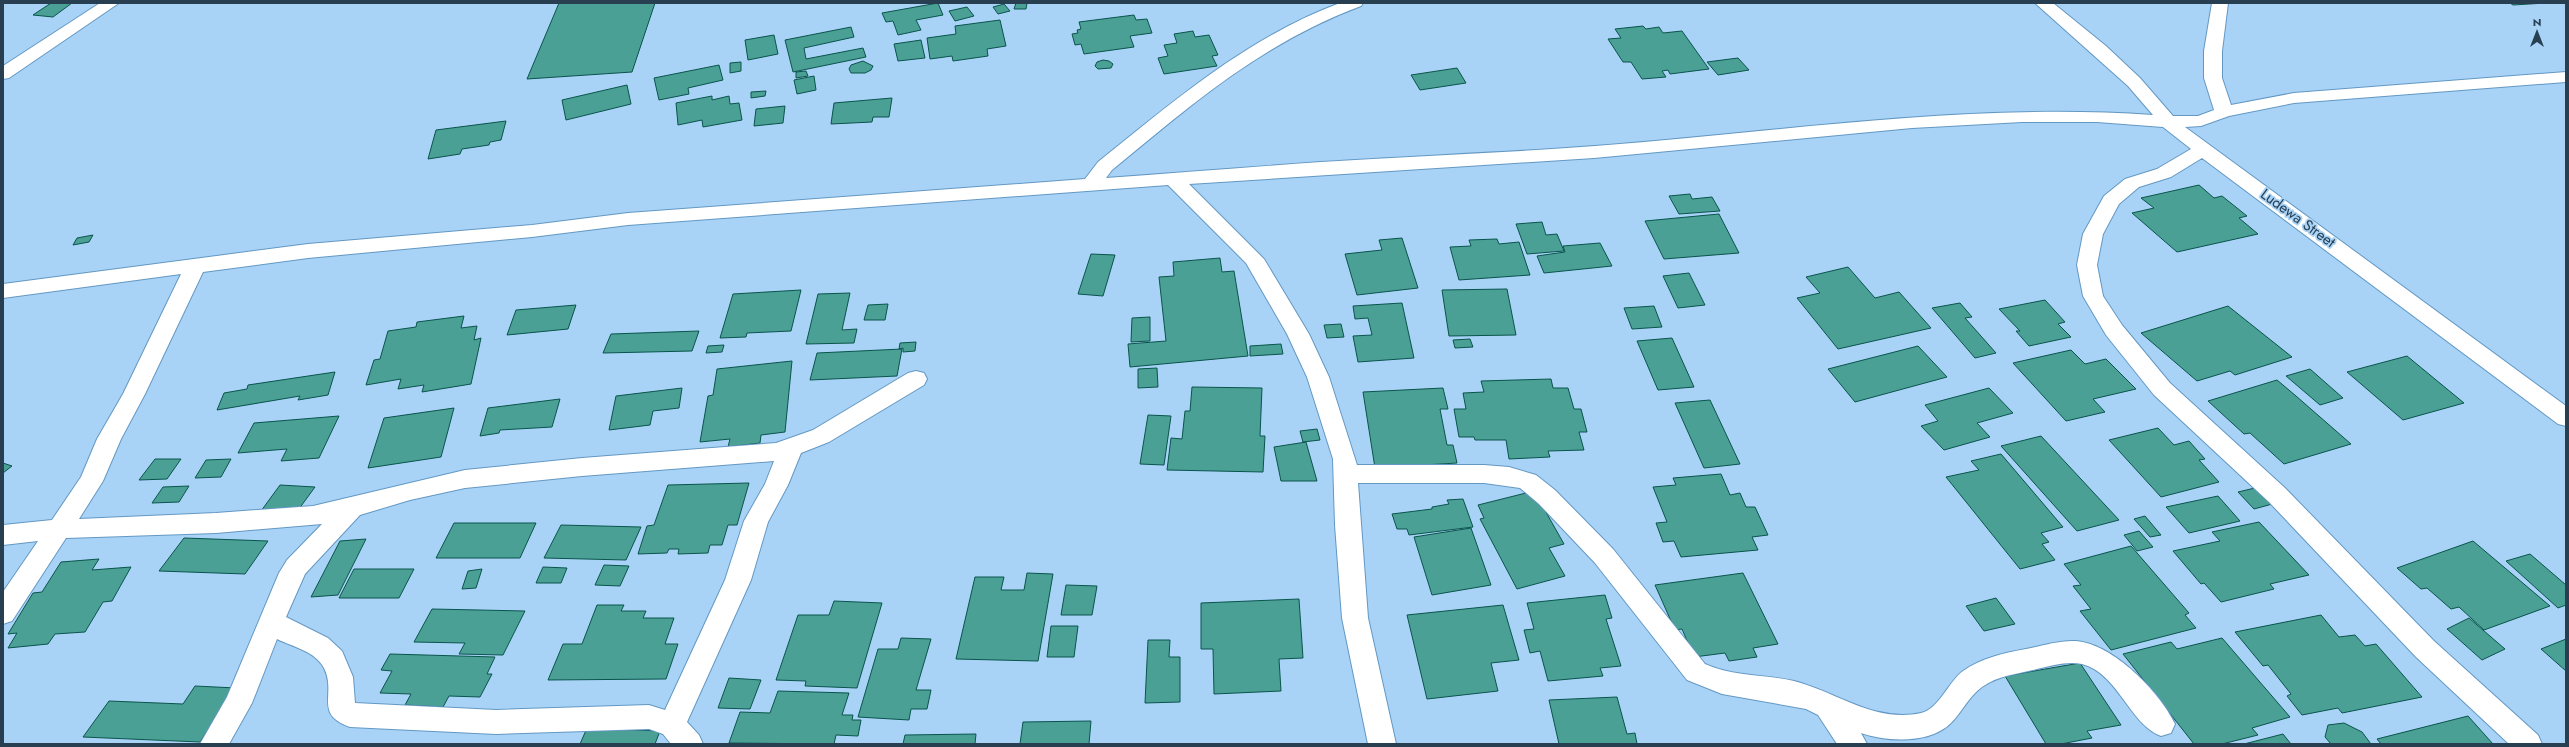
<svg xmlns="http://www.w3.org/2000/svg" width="2569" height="747" font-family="Jost,sans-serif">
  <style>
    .building { fill: #4aa094; stroke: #0a544d }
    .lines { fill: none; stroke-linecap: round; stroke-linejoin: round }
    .minor-casing { stroke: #6398c3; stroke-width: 2 }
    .minor { fill: #fff; fill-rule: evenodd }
    .labels { text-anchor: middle; stroke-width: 3.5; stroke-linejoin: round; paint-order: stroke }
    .street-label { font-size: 15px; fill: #283f51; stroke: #a8d3f7 }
  </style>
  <rect width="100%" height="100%" fill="#a8d3f7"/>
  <!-- building -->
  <path class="building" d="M51 3H72L53 17 33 15Z
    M559 3H655L632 72 527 79Z
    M938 3 943 15 916 20 921 30 898 35 893 21 886 22 882 13Z
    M1016 3H1027L1026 9H1014Z
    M2510 3H2546L2513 5Z
    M1004 4 1010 11 998 14 993 7Z
    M967 7 974 16 955 21 949 11Z
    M1134 15 1136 20 1147 19 1152 33 1130 36 1134 47 1084 54 1081 44 1075 45 1072 34 1078 33 1077 30 1081 29 1079 22Z
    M1000 20 1006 46 987 49 988 56 953 61 952 56 930 59 927 38 956 34 955 26Z
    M1643 26 1646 29 1659 27 1663 33 1682 31 1709 69 1670 74 1668 70 1662 71 1666 77 1642 79 1631 62H1623L1608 39 1621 38 1615 29Z
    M851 27 854 37 804 48 806 59 863 48 866 57 793 72 785 40Z
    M1193 31 1195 37 1209 35 1218 55 1212 56 1217 66 1164 74 1158 58 1168 56 1164 45 1177 43 1174 34Z
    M774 35 778 54 748 60 745 40Z
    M921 40 925 58 898 61 894 44Z
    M1738 58 1749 70 1718 75 1707 62Z
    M1103 60 1109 61 1113 64 1111 68 1098 69 1095 66 1097 62Z
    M863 61 873 66 871 70 865 73H851L849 69 851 65Z
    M741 62V71L730 73V63Z
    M719 65 723 80 688 88 689 94 659 100 654 78Z
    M1457 68 1466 83 1420 90 1411 75Z
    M806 71 808 76 796 78V72Z
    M814 76 816 90 797 94 794 80Z
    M627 85 631 104 566 120 562 100Z
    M766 91 765 96 751 98V92Z
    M712 96V100L729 96 730 104 739 103 742 120 703 127 702 120 678 125 676 103Z
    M892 98 889 117H873L872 122 831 124 834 103Z
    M785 106 783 123 754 126 756 109Z
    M506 121 501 140 490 142 489 145 462 149 460 154 428 159 436 130Z
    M2199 185 2214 198 2222 196 2247 216 2239 218 2258 234 2177 252 2132 213 2154 208 2141 198Z
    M1690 194 1692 199 1712 197 1720 211 1679 214 1669 196Z
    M1719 214 1739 253 1664 259 1645 221Z
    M1542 222 1546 235 1557 234 1564 251 1527 254 1516 224Z
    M93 235 89 242 73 245 77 238Z
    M1402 238 1418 288 1357 295 1345 254 1382 250 1379 240Z
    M1497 239 1499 244 1519 242 1530 275 1459 280 1450 247 1471 246 1469 240Z
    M1600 243 1612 266 1544 273 1537 256 1565 252 1563 246Z
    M1091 254 1115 255 1103 296 1078 294Z
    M1220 258 1222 272 1234 271 1248 356 1130 367 1128 344 1166 341 1159 277 1174 276 1173 262Z
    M1848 267 1875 298 1899 292 1931 328 1838 349 1797 298 1820 293 1806 277Z
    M1689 273 1705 305 1678 308 1663 276Z
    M1507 289 1516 335 1449 336 1442 290Z
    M801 290 791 331 747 333 746 337 720 338 733 294Z
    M850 293 842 330 857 329 854 343 806 344 818 294Z
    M2045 300 2065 322 2058 324 2071 337 2029 346 2016 331H2020L1999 309Z
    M1402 303 1414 358 1358 362 1353 336 1372 335 1368 318 1355 319 1353 306Z
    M1960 303 1972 317 1965 318 1996 353 1975 358 1932 308Z
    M888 304 885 320H864L868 305Z
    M576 305 568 329 507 335 516 310Z
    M1654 306 1662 327 1632 329 1624 308Z
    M2228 306 2292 357 2235 375 2230 371 2197 381 2141 333Z
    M464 316 461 328 477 326 474 340 481 338 471 384 422 392 424 385 398 389 401 379 366 385 374 360 380 359 388 331 416 327 417 322Z
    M1150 317V341L1131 342 1132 318Z
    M1341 324 1344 337 1327 338 1324 325Z
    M699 331 692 351 603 353 611 334Z
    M1672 338 1694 387 1658 390 1637 341Z
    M1470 339 1473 347 1455 348 1453 340Z
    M916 342 915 351 903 352V348L899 349 900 343Z
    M1281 344 1283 354 1250 356V346Z
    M724 345 722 352 706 353 708 346Z
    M1918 346 1947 377 1855 402 1828 369Z
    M902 349 897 376 810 380 817 353Z
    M2071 350 2085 364 2106 359 2136 389 2093 399 2105 412 2066 421 2013 363Z
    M2407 356 2464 403 2403 420 2347 372Z
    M792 361 785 432 761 435 760 443 728 447 730 439 700 442 708 396 713 395 717 369Z
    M1157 368 1158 387 1138 388V369Z
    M2310 369 2343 398 2320 405 2286 376Z
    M335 372 328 395 298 400 300 396 217 410 224 393 247 389 248 385Z
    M1551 379 1553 388H1568L1574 409H1581L1587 432H1579L1584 450 1548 451 1550 457 1509 459 1506 440H1475L1474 437H1459L1454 409H1466L1463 393 1484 392 1481 381Z
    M2277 380 2296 396 2351 444 2284 464 2250 433 2244 434 2208 401Z
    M1192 387 1262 388 1260 436H1265L1263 472 1167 470 1171 438 1182 439 1185 411H1190Z
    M682 388 679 408 653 411 650 425 609 430 616 396Z
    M1443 388 1448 409H1440L1447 445H1453L1457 463 1375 468 1363 392Z
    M1989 388 2013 413 1977 423 1990 437 1944 450 1921 426 1938 421 1925 405Z
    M560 399 552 427 500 430 499 433 480 436 488 408Z
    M1710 400 1740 464 1704 468 1675 403Z
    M454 408 441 457 368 468 384 418Z
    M1148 415 1171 416 1164 465 1140 464Z
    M339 416 319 458 281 461 287 449 238 453 254 423Z
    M2158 428 2174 445 2189 441 2205 459 2199 460 2219 482 2161 497 2109 440Z
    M1317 429 1320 440 1303 442 1300 431Z
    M2041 436 2119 520 2077 531 2001 446Z
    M1306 442 1317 481H1281L1274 447Z
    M2001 454 2063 527 2041 533 2049 542 2042 544 2055 560 2020 569 1946 477 1979 470 1971 461Z
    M155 459H181L167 479 139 480Z
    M231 459 221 477 195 478 206 460Z
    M3 463 12 466 3 473Z
    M1721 474 1730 495 1740 493 1746 507H1755L1768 535 1752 537 1758 550 1681 557 1674 541 1663 542 1656 523 1667 522 1653 487 1676 485 1673 478Z
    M749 483 737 525H728L722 545H710L708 553 678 554 679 549H669L667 553 638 554 647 526 654 525 668 485Z
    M280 485 315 487 296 513 261 511Z
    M189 486 179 502 152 503 163 487Z
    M2259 487 2276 503 2254 509 2238 492Z
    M1534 491 1564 544 1549 548 1565 576 1517 589 1480 519 1484 518 1478 505Z
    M2218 496 2240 521 2189 533 2166 507Z
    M1463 499 1473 527 1409 535 1407 529H1397L1392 514 1432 509V507L1449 504 1447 500Z
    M2145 516 2161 535 2150 537 2134 519Z
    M2259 522 2309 575 2270 584 2274 589 2221 602 2204 583 2201 584 2173 551 2220 541 2212 532Z
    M454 523H536L520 558H436Z
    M561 525 641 527 626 560 544 558Z
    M1471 528 1491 585 1432 595 1414 537Z
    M2139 531 2153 547 2137 551 2124 535Z
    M184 538 268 541 245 574 159 571Z
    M366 539 338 595 311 597 340 541Z
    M2473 541 2550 606 2484 630 2459 607 2451 609 2427 588 2421 589 2397 568Z
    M2131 546 2189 613 2185 615 2196 628 2111 650 2080 611 2091 609 2073 586 2081 585 2064 564Z
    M2530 554 2566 585V605L2558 608 2506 561Z
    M99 559 92 570 131 567 112 601 103 602 85 632 55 634 48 644 8 648 17 633 8 634 33 593 42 592 61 562Z
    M604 565 629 566 620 586 595 585Z
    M543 567 567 568 561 583H536Z
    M354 569H414L399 598H339Z
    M482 569 476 588 462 589 468 571Z
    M1027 573 1053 574 1038 661 956 659 975 577H1004L1001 590H1024Z
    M1743 573 1778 644 1753 648 1757 657 1729 661 1725 653 1694 657 1682 629 1675 630 1655 585Z
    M1066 585 1097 586 1092 615H1061Z
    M1605 595 1612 618 1606 619 1621 666 1600 668 1603 676 1548 681 1540 651 1530 653 1524 630 1534 629 1527 603Z
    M1996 598 2015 624 1984 631 1966 606Z
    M1299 599 1303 658 1279 659 1281 691 1214 694 1213 649H1201V603Z
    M834 601 882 603 857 688 805 686 806 681 776 680 798 615H829Z
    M597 605H624L621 611H646L643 618H674L665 644H678L666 679 548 680 563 644H582Z
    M1503 605 1519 660 1491 663 1498 691 1427 699 1407 615Z
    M432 609 525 611 503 655 459 654 465 643 414 642Z
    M2321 615 2339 637 2355 635 2365 646 2376 644 2422 697 2342 713 2338 708 2302 715 2287 696 2291 694 2268 665 2263 666 2235 632Z
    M2469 618 2505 649 2482 660 2447 629Z
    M1051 626H1078L1074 657H1047Z
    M901 638 931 639 916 690H931L927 709H911L909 720 858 717 878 649H898Z
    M2222 638 2290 717 2252 728 2258 735 2222 744H2194L2123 654 2171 642 2177 649Z
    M2566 639V671L2541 649Z
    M1148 640H1170L1169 657H1180V702L1145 703Z
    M390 654 495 657 487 674H492L480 697 449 696 443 707 405 705 411 694 380 693 392 671 381 670Z
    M2080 663 2121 725 2087 731 2092 738 2061 744H2046L2005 676Z
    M729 678 761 680 750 709 718 708Z
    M195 686 236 688 200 742 83 737 109 701 183 704Z
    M778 691 849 693 842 715H853L852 720H861L858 736 836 735 834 744 729 743 740 712 770 713Z
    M1617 697 1627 734 1635 733 1637 744H1559L1549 700Z
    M2468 716 2493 744H2381L2377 739Z
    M1091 721 1089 744H1020L1023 722Z
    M2344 723 2362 732 2371 744H2331L2325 737 2328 725Z
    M587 728 660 731 655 744H580Z
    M976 734 975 744H903L905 735Z
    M2283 734 2291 744H2244Z"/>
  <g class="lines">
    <defs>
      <path id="minor" d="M100 3H119L9 78 3 79V66Z
        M1340 3H1363L1361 6C1262 43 1192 104 1112 170L1106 178C1178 173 1249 167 1321 162 1413 156 1504 153 1595 146 1781 132 1967 102 2153 115L2128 86 2035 3H2053L2106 46 2140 78 2173 116H2198L2214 110 2204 78V51L2212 3H2228L2222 51V78L2231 105 2294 93 2566 72V82L2294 103 2229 116 2201 126 2185 127 2566 406V426L2558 424 2202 158 2171 177 2139 187 2119 204 2103 234 2097 265 2103 296 2122 325 2170 383 2285 488 2434 641 2538 735 2542 744H2509L2416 657 2269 502 2154 395 2106 335 2083 296 2077 265 2083 234 2104 196 2125 179 2157 169 2191 149 2163 127 2097 122H2022L1912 128 1594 158 1189 184 1264 259 1309 334 1329 377 1357 465H1484L1509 467 1536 475 1555 490 1613 549 1705 664C1733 677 1764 674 1794 681 1837 692 1874 723 1921 713 1939 709 1949 681 1963 671 1981 658 2004 653 2026 649 2042 646 2059 640 2076 641 2113 644 2160 692 2175 724L2171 733 2161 736C2130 725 2118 673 2082 664 2067 661 2051 666 2037 669 2018 674 1999 675 1982 687 1969 696 1962 712 1951 723 1930 744 1888 742 1861 733L1867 744H1837L1818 715 1806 709 1722 694 1687 680 1595 563 1539 504 1520 488 1484 483H1358L1368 618 1396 744H1368L1342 618 1335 525 1333 459 1307 377 1287 334 1246 263 1168 185 628 225 532 237 308 258 203 272 145 394 121 439 103 481 79 519 216 513 313 506 465 470 582 458 776 443 813 430 908 373 916 371 924 373 927 379 924 385 829 442 801 453 788 485 768 522 751 580 687 722 699 735 703 744H671L663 734 649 729 496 734 350 727C313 714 337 694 324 668 315 651 293 647 277 639L252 703 229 744H200L227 697 279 573 287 560 322 524 216 533 66 538 12 621 3 624V592L38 541 3 545V525L52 520 81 477 97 439 123 394 181 274 3 298V284L308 244 532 225 628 213 1085 179 1098 162C1174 101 1248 37 1340 3ZM774 461 765 484 744 521 725 580 665 710 649 705 496 710 355 703 353 677 342 651 328 638 286 617 305 574 360 515 410 500 465 488 582 476Z"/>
    </defs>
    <!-- minor casing -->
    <use href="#minor" class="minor-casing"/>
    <!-- minor -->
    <use href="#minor" class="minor"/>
  </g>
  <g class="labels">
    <!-- street labels -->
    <g class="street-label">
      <text transform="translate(2298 218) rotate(36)" y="5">Ludewa Street</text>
    </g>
  </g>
  <!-- border -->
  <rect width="2569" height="747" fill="none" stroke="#283f51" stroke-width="8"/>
  <!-- north arrow -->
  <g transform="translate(2537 32)" stroke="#a8d3f7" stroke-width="3" paint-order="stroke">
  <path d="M0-3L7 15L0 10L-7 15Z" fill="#283f51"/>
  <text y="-6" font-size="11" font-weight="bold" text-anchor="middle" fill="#283f51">N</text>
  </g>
</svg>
